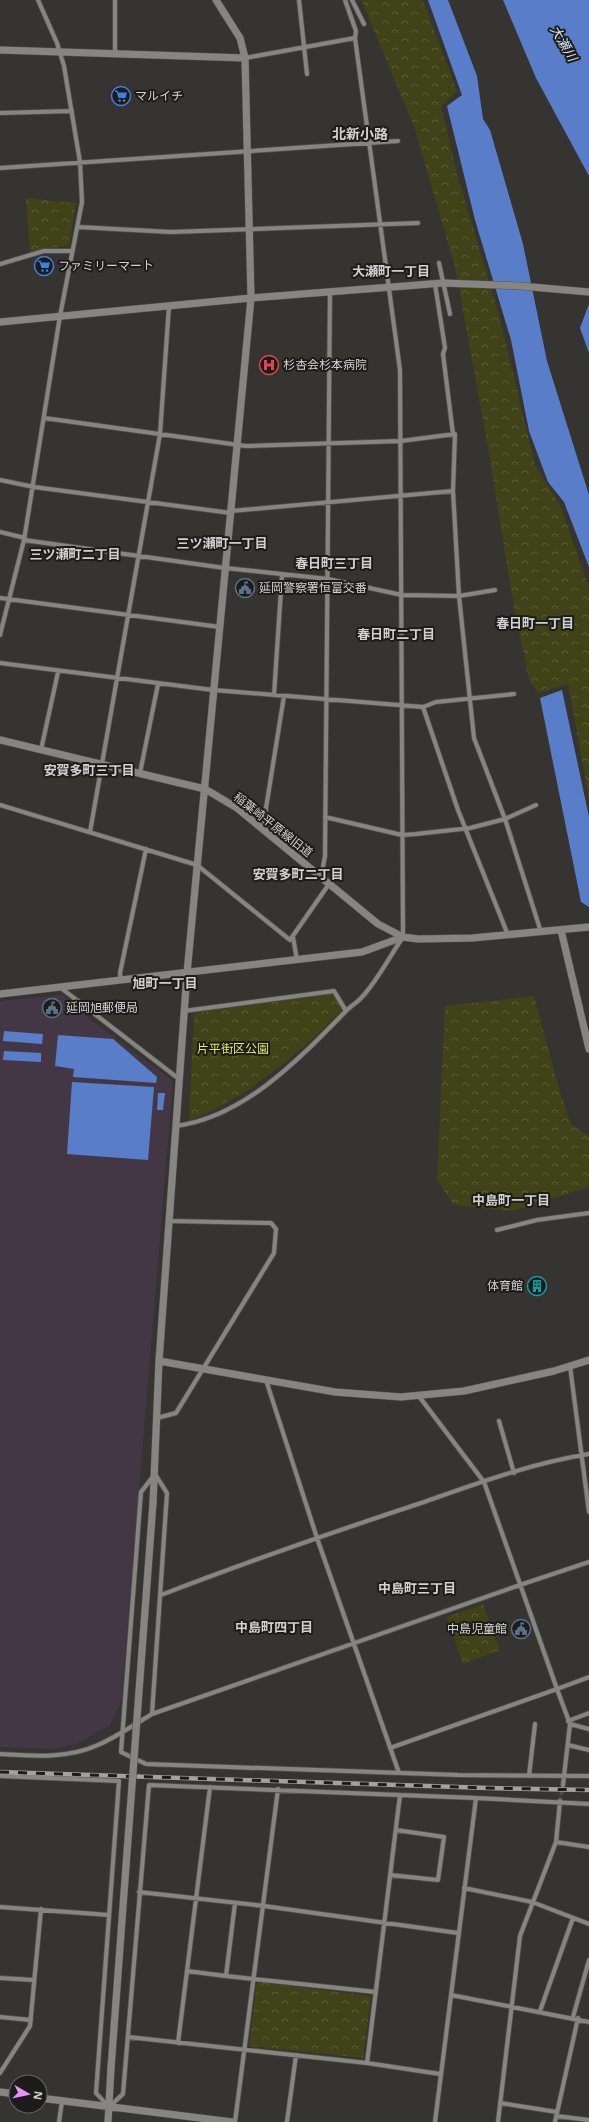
<svg xmlns="http://www.w3.org/2000/svg" width="589" height="2122" font-family="'Open Sans','Noto Sans JP',sans-serif">
  <style>
    .industrial { fill: #443745 }
    .forest { fill: url(#forest-crowns) }
    .water { fill: #597dc8 }
    .lines { fill: none; stroke-linecap: round; stroke-linejoin: round }
    .minor-tunnel { stroke: #4e4c49; stroke-width: 4; stroke-dasharray: 4 2; stroke-linecap: butt }
    .minor-casing { stroke: #545350; stroke-width: 5.5 }
    .tertiary-casing { stroke: #545350; stroke-width: 8 }
    .minor { stroke: #878582; stroke-width: 4 }
    .tertiary { stroke: #878582; stroke-width: 7 }
    .rail-casing { stroke: #a4a2a0; stroke-width: 4.5 }
    .rail { stroke: #1c1c1a; stroke-width: 3; stroke-dasharray: 9; stroke-linecap: butt }
    .tertiary-bridge-casing { stroke: #545350; stroke-width: 8; stroke-linecap: butt }
    .tertiary-bridge { stroke: #878582; stroke-width: 7 }
    .labels { text-anchor: middle; stroke-width: 4; stroke-linejoin: round; paint-order: stroke }
    .poi-label { font-size: 12px; fill: #d3d2d0; stroke: #1c1c1a; text-anchor: start }
    .street-label { font-size: 12px; fill: #d3d2d0; stroke: #1c1c1a }
    .park-label { font-size: 12px; fill: #e1e866; stroke: #1c1c1a }
    .water-label { font-size: 13px; font-style: italic; fill: #d7e2f6; stroke: #1c1c1a }
    .neighbourhood-label { font-size: 13px; font-weight: bold; fill: #d3d2d0; stroke: #1c1c1a }
    .quarter-label { font-size: 14px; font-weight: bold; fill: #d3d2d0; stroke: #1c1c1a }
  </style>
  <defs>
    <pattern id="forest-crowns" width="20" height="18" patternUnits="userSpaceOnUse"><rect width="20" height="18" fill="#404217"/><path d="M2 6a3 3 0 1 1 6 0M12 15a3 3 0 1 1 6 0" fill="none" stroke="#5b5c38"/></pattern>
  </defs>
  <rect width="100%" height="100%" fill="#363431"/>
  <!-- industrial -->
  <path class="industrial" d="M63 995 92 1021 173 1081 121 1703 110 1725 75 1745 53 1749 0 1747V1001Z"/>
  <!-- forest -->
  <path class="forest" d="M361 0H423L457 91 441 106 457 174 499 315 535 465 561 507 589 588V799L568 684 538 693 529 679 514 608 489 453 455 267 414 126Z
    M26 198 76 203 69 246 41 249 30 253Z
    M333 994 342 1010C299 1054 247 1098 189 1121L194 1013Z
    M534 996 559 1089 571 1125 589 1136V1187L512 1211 454 1205 437 1180 445 1006Z
    M483 1604 500 1650 463 1664 447 1617Z
    M257 1982 371 1996 363 2058 249 2046Z"/>
  <!-- water -->
  <path class="water" d="M428 0H448L477 76 483 119 490 130 523 244 547 361 589 495V567L564 502 548 482 529 431 511 340 475 220 447 106 462 95Z
    M503 0H589V176L536 78Z
    M589 304V353L580 328Z
    M562 690 589 817V907L581 902 540 698Z
    M4 1031 43 1034 42 1044 3 1041Z
    M58 1035 113 1039 157 1077 156 1083 73 1077 74 1069 55 1066Z
    M4 1051 41 1053V1062L3 1060Z
    M72 1082 154 1087 148 1160 67 1154Z
    M158 1093H165L163 1110H157Z"/>
  <g class="lines">
    <!-- minor-tunnel -->
    <path class="minor-tunnel" d="M560 1801 563 1785"/>
    <defs>
      <path id="minor" d="M115 0V54
        M299 0 307 74
        M352 0 364 24
        M245 58 355 38 356 31 345 0
        M0 113 72 111
        M0 168 398 141
        M78 227 171 232 418 223
        M439 263 450 314
        M0 264 44 251H72
        M435 284 445 348 443 354 453 434
        M44 418 246 446 401 441 455 434 453 491 459 596 474 738 505 819 541 932
        M0 480 34 487 231 513
        M231 511 453 491
        M0 532 25 538
        M24 540 225 568 328 579 402 595 459 596 495 590
        M0 598 220 627
        M0 635 24 540 60 316 82 202 80 162 64 66 57 43 38 0
        M0 663 213 690 423 707 458 810 508 935
        M274 695 282 575
        M423 707 436 702 514 694
        M41 750 58 672
        M140 773 158 684
        M0 805 197 865 290 940 329 884
        M325 817 402 835 416 834 470 828 505 819 536 805
        M264 830 266 808 284 696
        M90 832 160 434 169 306
        M321 878 325 856C327 668 329 480 330 291
        M293 937 297 960
        M121 980 120 973 146 849
        M61 988 179 1079
        M184 1011 334 991 346 1011
        M176 1126C244 1117 298 1060 344 1013 349 1007 357 1003 362 997 377 981 390 956 403 937L400 370 355 38
        M497 1230 537 1220 589 1213
        M570 1366 589 1512
        M266 1380 317 1538 399 1773
        M157 1418 176 1413 274 1253 276 1229 271 1223 169 1221
        M499 1421 514 1473
        M161 1595C247 1562 333 1532 421 1503 475 1484 532 1463 589 1454
        M152 1714 167 1493 155 1474 141 1492 121 1752 146 1764 458 1775 589 1776
        M568 1721 589 1713
        M570 1724 589 1729
        M568 1745 589 1750
        M390 1748 557 1689 484 1482 418 1395
        M0 1754C32 1756 67 1759 98 1745 116 1737 134 1725 152 1714L520 1585 589 1562
        M0 1776 119 1781 96 2093 109 2107 123 2094 149 1785 476 1798 589 1804
        M529 1776 535 1724
        M563 1785 570 1724 557 1689 589 1677
        M556 1842 589 1847
        M390 1875 438 1880 444 1837 396 1830
        M464 1888 532 1902 589 1924
        M139 1892 264 1906 458 1933
        M235 1903 226 1976 376 1992
        M0 1907 109 1915
        M187 1971 226 1976
        M0 1978 34 1980
        M451 1995 589 2022
        M540 2011 573 1918
        M0 2017 31 2020
        M573 2017 589 1960
        M128 2037 367 2063 440 2074
        M178 2043 210 1787
        M367 2063 400 1795
        M0 2073 30 2026 41 1909
        M500 2103 557 2112
        M556 2116 589 2120
        M59 2122 62 2101
        M235 2122 278 1789
        M287 2122 296 2055
        M435 2122 476 1798
        M498 2122 520 1936 556 1842 560 1801
        M555 2122 578 2018"/>
      <path id="tertiary" d="M0 50 245 58
        M0 322 251 298 443 283 520 286 589 292
        M0 740 205 789 237 808 378 924 403 937 418 939 472 938 589 927
        M561 930 589 1049
        M0 994 362 952 403 937
        M159 1361 335 1392 401 1397 464 1391 554 1371 589 1360
        M153 1503 159 1361 187 973 251 298 245 58 240 38 216 0
        M0 2092 16 2094
        M40 2098 232 2122
        M108 2122 111 2068"/>
    </defs>
    <!-- minor casing -->
    <use href="#minor" class="minor-casing"/>
    <!-- tertiary casing -->
    <use href="#tertiary" class="tertiary-casing"/>
    <!-- minor -->
    <use href="#minor" class="minor"/>
    <!-- tertiary -->
    <use href="#tertiary" class="tertiary"/>
    <defs>
      <path id="rail" d="M0 1772 488 1788 589 1790"/>
    </defs>
    <!-- rail casing -->
    <use href="#rail" class="rail-casing"/>
    <!-- rail -->
    <use href="#rail" class="rail"/>
    <defs>
      <path id="tertiary-bridge" d="M111 2068 153 1503"/>
    </defs>
    <!-- tertiary-bridge casing -->
    <use href="#tertiary-bridge" class="tertiary-bridge-casing"/>
    <!-- tertiary-bridge -->
    <use href="#tertiary-bridge" class="tertiary-bridge"/>
  </g>
  <!-- icons -->
  <defs>
    <symbol id="supermarket-ring" viewBox="-11 -11 22 22"><circle r="9.5" fill="#1c1c1a" stroke="#3f7fe0" stroke-width="1.5"/><path d="M-6-5.5h2.5l.6 2H6L4.5 2H-2.5L-4.4-4H-6ZM-1.5 3.2a1.3 1.3 0 1 0 .1 0ZM3 3.2a1.3 1.3 0 1 0 .1 0Z" fill="#3f7fe0"/></symbol>
    <symbol id="hospital-ring" viewBox="-11 -11 22 22"><circle r="9.5" fill="#1c1c1a" stroke="#e0444e" stroke-width="1.5"/><path d="M-5-5h3v3.5h4V-5h3V5h-3V1.5h-4V5h-3Z" fill="#e0444e"/></symbol>
    <symbol id="civic-ring" viewBox="-11 -11 22 22"><circle r="9.5" fill="#1c1c1a" stroke="#5c6f8a" stroke-width="1.5"/><path d="M-.6-6.5H3V-4.5H.6V-3L4-1V1h2V6H-6V1h2V-1L-.6-3ZM-1.2 2.5V6h2.4V2.5Z" fill="#5c6f8a"/></symbol>
    <symbol id="building-ring" viewBox="-11 -11 22 22"><circle r="9.5" fill="#1c1c1a" stroke="#0f9aa8" stroke-width="1.5"/><path d="M-4-6H4V6H1V3H-1V6H-4ZM-2.5-4.3h1.7v1.8h-1.7ZM.8-4.3h1.7v1.8H.8ZM-2.5-1h1.7V.8h-1.7ZM.8-1h1.7V.8H.8Z" fill="#0f9aa8"/></symbol>
  </defs>
  <g fill-rule="evenodd">
    <use href="#supermarket-ring" x="110" y="85" width="22" height="22"/>
    <use href="#supermarket-ring" x="33" y="255" width="22" height="22"/>
    <use href="#hospital-ring" x="258" y="354" width="22" height="22"/>
    <use href="#civic-ring" x="234" y="577" width="22" height="22"/>
    <use href="#civic-ring" x="41" y="997" width="22" height="22"/>
    <use href="#building-ring" x="526" y="1275" width="22" height="22"/>
    <use href="#civic-ring" x="510" y="1618" width="22" height="22"/>
  </g>
  <g class="labels">
    <!-- poi labels -->
    <g class="poi-label">
      <text x="135" y="100">マルイチ</text>
      <text x="58" y="270">ファミリーマート</text>
      <text x="283" y="369">杉杏会杉本病院</text>
      <text x="259" y="592">延岡警察署恒富交番</text>
      <text x="66" y="1012">延岡旭郵便局</text>
      <text x="523" y="1290" text-anchor="end">体育館</text>
      <text x="507" y="1633" text-anchor="end">中島児童館</text>
    </g>
    <!-- street labels -->
    <g class="street-label">
      <text transform="translate(273 825) rotate(38)" y="4">稲葉崎平原線旧道</text>
    </g>
    <!-- park labels -->
    <g class="park-label">
      <text x="233" y="1053">片平街区公園</text>
    </g>
    <!-- water labels -->
    <g class="water-label">
      <text transform="translate(564 43) rotate(59)" y="5">大瀬川</text>
    </g>
    <!-- neighbourhood labels -->
    <g class="neighbourhood-label">
      <text x="391" y="276">大瀬町一丁目</text>
      <text x="222" y="548">三ツ瀬町一丁目</text>
      <text x="75" y="559">三ツ瀬町二丁目</text>
      <text x="334" y="568">春日町三丁目</text>
      <text x="535" y="628">春日町一丁目</text>
      <text x="396" y="639">春日町二丁目</text>
      <text x="89" y="775">安賀多町三丁目</text>
      <text x="298" y="879">安賀多町二丁目</text>
      <text x="165" y="988">旭町一丁目</text>
      <text x="511" y="1205">中島町一丁目</text>
      <text x="417" y="1593">中島町三丁目</text>
      <text x="274" y="1632">中島町四丁目</text>
    </g>
    <!-- quarter labels -->
    <g class="quarter-label">
      <text x="360" y="139">北新小路</text>
    </g>
  </g>
  <!-- north arrow -->
  <g transform="translate(28 2094) rotate(99)"><circle r="19" fill="#1c1c1a" stroke="#656563"/>
  <path d="M0-3L7 15L0 10L-7 15Z" fill="#eb8dfb"/>
  <text y="-6" font-size="11" font-weight="bold" text-anchor="middle" fill="#d3d2d0">N</text>
  </g>
</svg>
